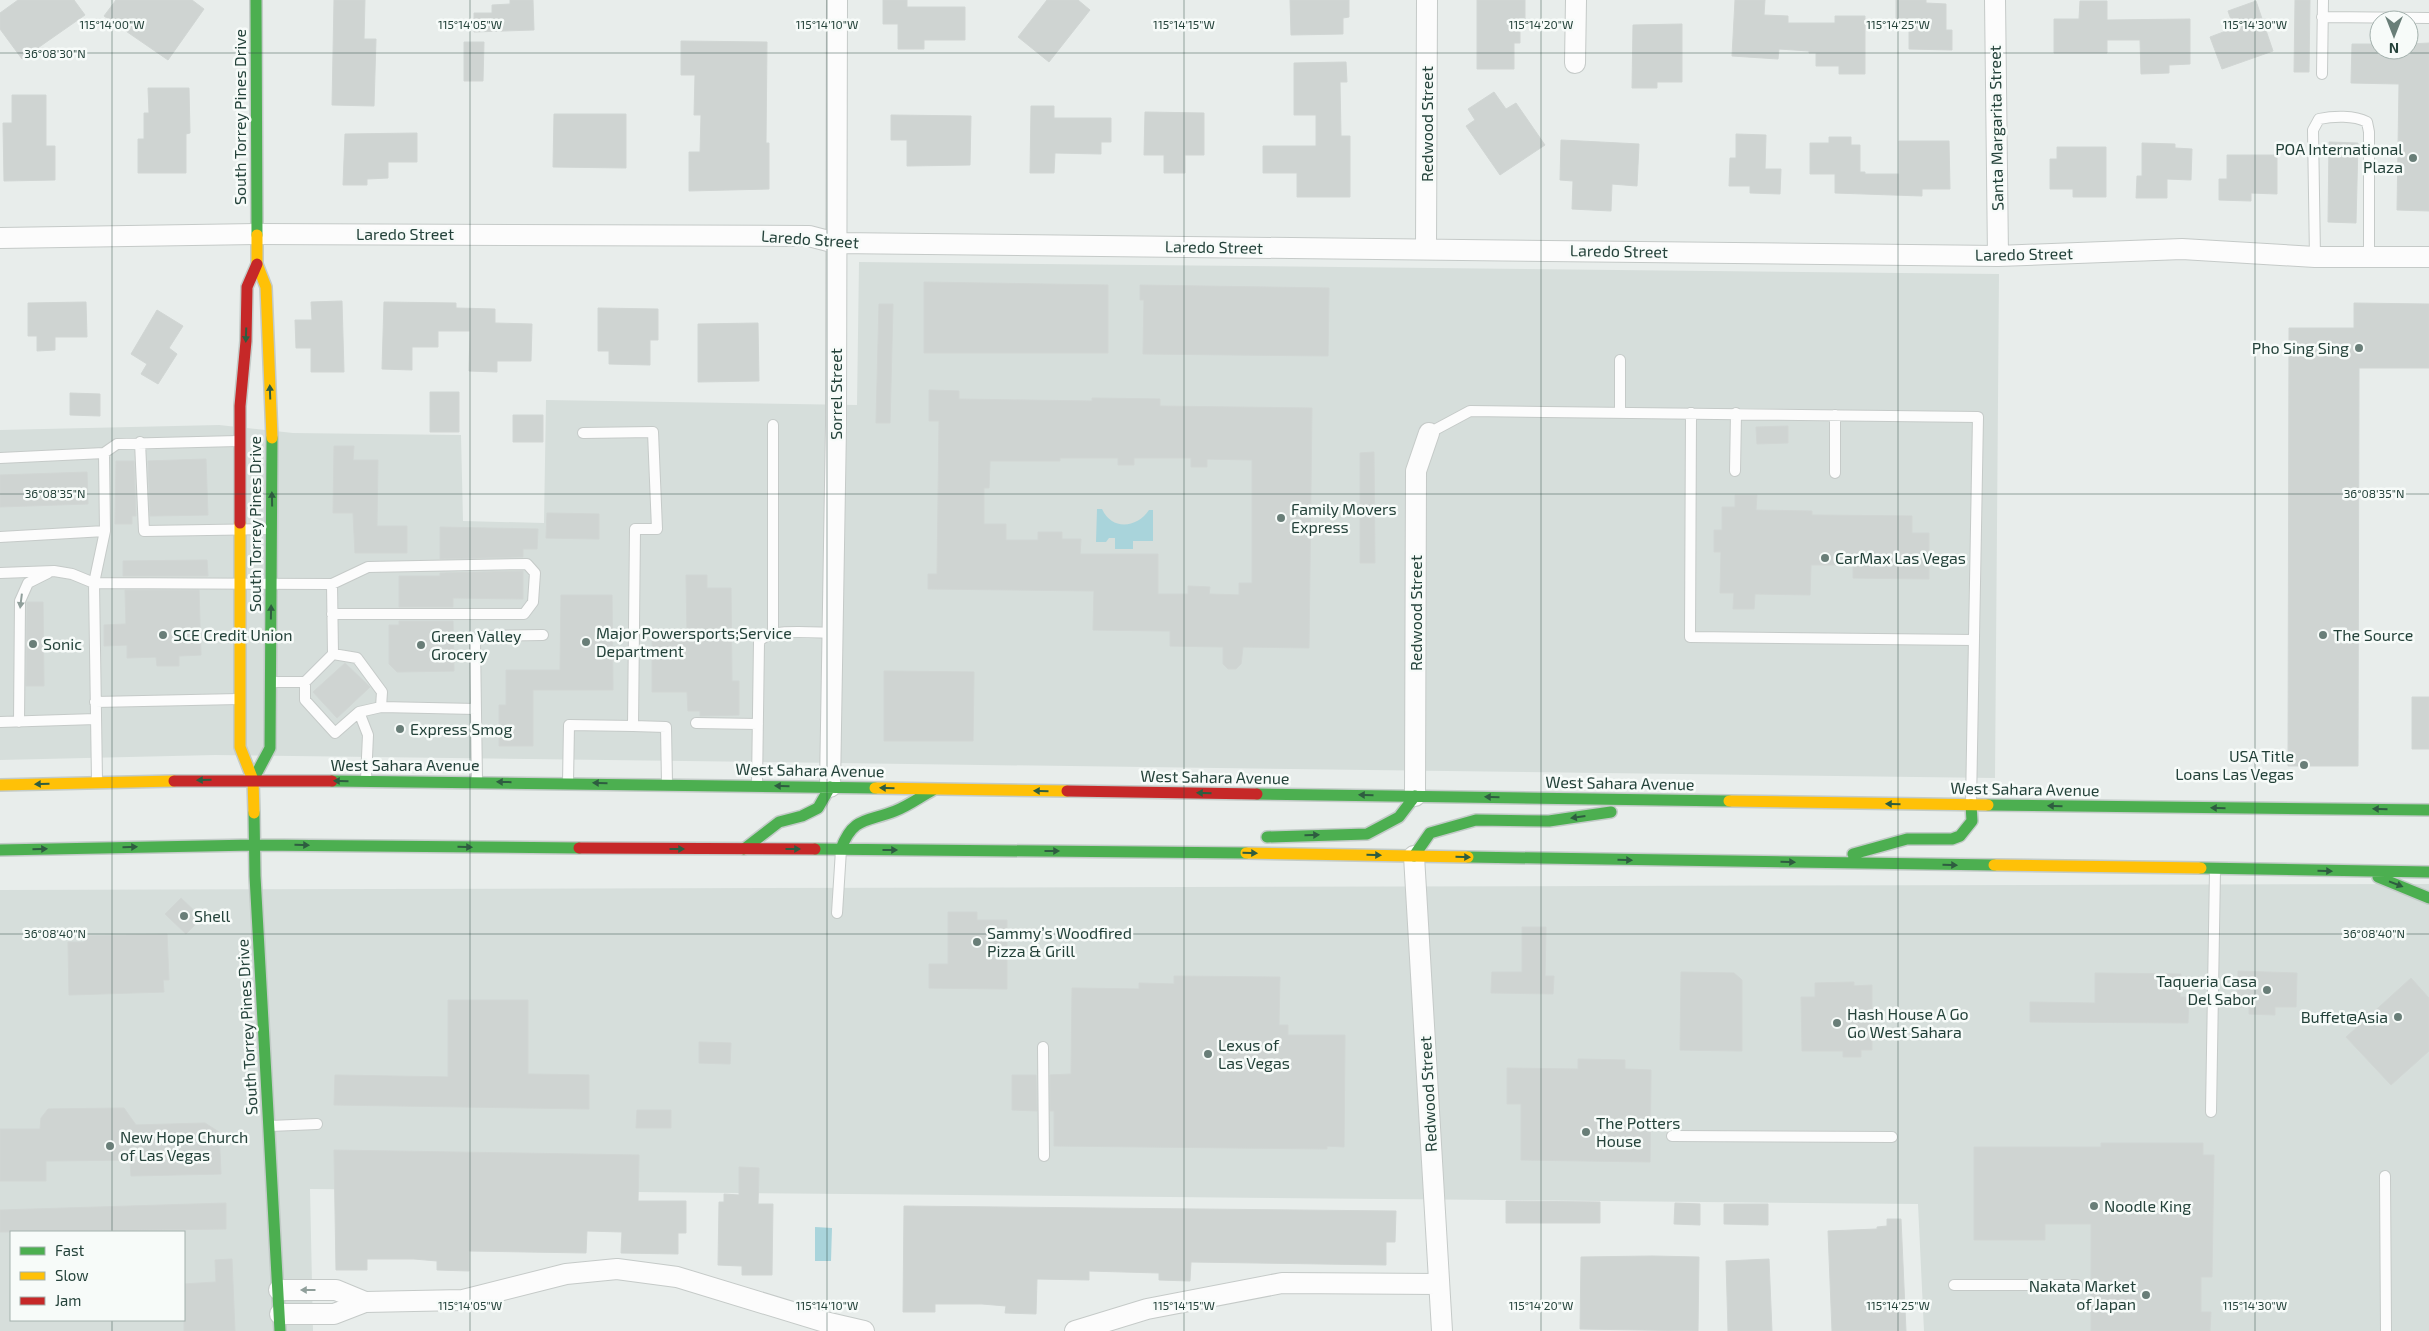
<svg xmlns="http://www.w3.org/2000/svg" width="2429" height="1331" font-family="'Exo 2',sans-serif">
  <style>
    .built { fill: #d6dedb; fill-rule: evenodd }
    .water { fill: #a9d4db }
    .building { fill: #cfd4d2; stroke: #d1d6d4; fill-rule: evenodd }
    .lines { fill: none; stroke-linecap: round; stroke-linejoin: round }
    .lane-casing { stroke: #c5cac8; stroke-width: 12 }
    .street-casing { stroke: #c5cac8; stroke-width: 22 }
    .fast-casing { stroke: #c3cbc8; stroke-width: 14 }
    .slow-casing { stroke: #c3cbc8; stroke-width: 14 }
    .jam-casing { stroke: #c3cbc8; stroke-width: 14 }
    .lane { stroke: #fcfcfc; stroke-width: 10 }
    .street { stroke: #fcfcfc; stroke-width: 20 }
    .fast { stroke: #4caf50; stroke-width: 11 }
    .slow { stroke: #ffc107; stroke-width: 11 }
    .jam { stroke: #c62828; stroke-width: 11 }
    .oneway { fill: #2e5d40 }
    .oneway2 { fill: #909f9b }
    .ticks { fill: none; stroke: #24423a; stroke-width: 1; stroke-opacity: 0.45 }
    .poi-dot { fill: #697e78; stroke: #f7fbf9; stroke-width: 2 }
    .labels { text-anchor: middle; stroke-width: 5; stroke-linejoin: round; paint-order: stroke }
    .street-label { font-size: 16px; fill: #24423a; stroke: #f7fbf9 }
    .poi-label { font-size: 16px; fill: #24423a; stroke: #f7fbf9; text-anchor: start }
    .ticks-label { font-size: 12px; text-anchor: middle; fill: #24423a; stroke: #f7fbf9; stroke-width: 5; stroke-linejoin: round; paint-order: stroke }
  </style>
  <rect width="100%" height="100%" fill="#e8edeb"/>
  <!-- built -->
  <path class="built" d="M859 262 1999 274 1995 778 215 755 0 760V430L219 425 293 433 461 435 463 521 544 523 546 400 857 405Z
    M2429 884V1331H1924L1918 1204 310 1189 313 1331H0V890ZM11 1232H184V1320H11Z"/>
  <!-- water -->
  <path class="water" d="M1097 509H1102C1112 531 1137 528 1149 510H1153V541H1133V549H1115V538H1109L1106 542H1096Z
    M815 1227 832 1228 831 1261H815Z"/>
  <!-- building -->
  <path class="building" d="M18 0H74L85 15 22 59 0 29V13Z
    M116 0H192L204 9 168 60 104 16Z
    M334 0H365L364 39H376L374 106 332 105Z
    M510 0H533L534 30 474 32V13H492V5L510 4Z
    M883 0H907V7H965V40H924V49H898V24H883Z
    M1047 0H1078L1090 10 1049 62 1018 37Z
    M1290 0H1349V17L1343 18V34L1291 35Z
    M1477 0H1525V19H1520V43H1514V69H1477Z
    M1735 0H1765L1764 15 1788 16V23H1835V16H1865V74H1839V66H1816V53H1809V51L1779 49 1778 59 1732 56Z
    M1896 0H1926V3L1946 4V30H1952V50L1909 49V21H1896Z
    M2295 0H2310L2309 72H2294Z
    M2080 1H2107V20L2190 19V64L2169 65V73L2141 74 2140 40H2107V53H2054V19H2079Z
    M2256 1 2273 51 2222 69 2210 37 2234 28 2228 11Z
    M1682 24V82H1657V88H1632L1633 25Z
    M681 41 767 42 766 143H769V189L689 191V152H700L701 115H694L695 75H681Z
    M464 42H484L483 81H464Z
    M2429 43V211L2397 210 2399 84 2351 83 2352 44H2379V50H2409V44Z
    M1346 62 1347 82H1340L1341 136H1350V197H1297V173H1263V146H1316V115H1294V63Z
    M148 88H189L190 133 186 134V173H138V139H144V113H149Z
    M1494 92 1506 109 1516 103 1545 145 1500 175 1466 126 1475 120 1468 109Z
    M12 95H46V146H55V180L4 181 3 123H12Z
    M1031 106H1054V118H1111V142H1101V154L1055 153 1054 173H1030Z
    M1145 112 1204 113V155H1185V173H1164V155H1144Z
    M554 114H626V168L553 167Z
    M891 115 971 116 970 165 907 166V140H891Z
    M417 133V162H388V178L367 179V185H343L345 134Z
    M1736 134 1766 135 1765 169H1781L1780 194 1750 193V186H1729L1730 158H1736Z
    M1829 137H1851V145H1860V172H1865V174H1899V141H1949L1950 189H1922V196L1835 193V174H1810V143H1829Z
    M1561 140 1639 144 1637 186 1612 184 1611 211 1572 209 1573 181 1560 180Z
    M2329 142 2358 143 2356 223 2328 222Z
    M2142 143 2175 144V148L2192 149 2191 180 2167 179V198H2136L2137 176H2142Z
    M2057 147H2106V197H2073V189H2050V159H2057Z
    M2227 155H2277V194L2251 193V201L2219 200V179H2227Z
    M924 282 1108 285V353H924Z
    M1140 285 1329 288 1328 356 1143 354 1144 300H1140Z
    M342 301 344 372H311V348H296L295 320H312L311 302Z
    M86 302 87 337H55V350L37 351V336H28V303Z
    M384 302 456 303V308L495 309V323L532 324 531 361H497V372L469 371 470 331H438V347H412V370L382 369Z
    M2354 303 2429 304V368H2359L2358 766H2288L2289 328H2354Z
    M879 304H893L890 423H876Z
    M598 308 658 309V340H650V365L609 364V351H598Z
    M157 310 183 326 169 348 177 354 158 384 141 374 147 364 131 354Z
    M758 323 759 381 698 382V324Z
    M929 390 959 391V399L1092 401V398L1160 399V406L1312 408 1309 648 1243 647 1241 664 1236 669H1228L1223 664V647L1170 646V631L1093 630 1094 591 928 589V574H937L939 421H929ZM1060 458H1118V465H1134V458H1191V467H1207V459L1252 460V583H1239V595L1209 594 1210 587 1188 586V594H1158V554H1080L1081 539H1062V532H1038V540H1006V524H984V488H989L990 461H1060Z
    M430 392H459V432H430Z
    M70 393 100 394V416L70 415Z
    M513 415H543V442H513Z
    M1788 426V443L1757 444 1756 427Z
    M334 446H354L353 460H378L377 526H407V553H355L353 513H333Z
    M1374 452 1375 563H1360V453Z
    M206 459 208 515 150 516 148 461Z
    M116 461H134L136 516H132V524H115Z
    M87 472 88 504 0 507V475Z
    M1735 495H1757L1756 510 1812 511V515L1912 516V533H1929V579L1853 578V565H1811L1810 595 1755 594 1754 609H1733L1734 593H1720L1721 552H1714V530H1722V507H1735Z
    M547 513 599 514V539L546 538Z
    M440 527 538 529 537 549H523V557L440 559Z
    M207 560 208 576H123V561Z
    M523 571V599L453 598V607H399V576H440V573Z
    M686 575H707V588H731L732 681H739V715L700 716V711H688L687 692H652V631H687Z
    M125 590H199L201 655 179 656V666H157L156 657 127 658V645L104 646V625L126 624Z
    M561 595H612L613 690H533V746H499V705H506V670H560Z
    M27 602H43L44 686H26Z
    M399 621H453L454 671 397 672 389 664V625H399Z
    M345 663 370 687 337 718 313 692Z
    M884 671 974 672 973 741H884Z
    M2412 697H2429V749H2412Z
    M181 898 202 918 186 934 165 914Z
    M948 912H977V920H1007V989L929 988V964H948Z
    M1522 927H1546L1545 976H1554L1553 994 1491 993 1492 972H1522Z
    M167 934 169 980H163L164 992 69 995 68 942H84V936Z
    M2238 971 2297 973 2296 1007H2275V1015L2249 1014V1007H2237Z
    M1681 972 1734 973 1742 980V1051L1680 1050Z
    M2095 973 2181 974 2180 997H2189L2188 1023 2030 1022V1002L2095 1003Z
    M1174 976 1280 977 1279 1025H1288V1035H1345L1344 1147 1327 1146V1149L1054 1146V1111H1050V1075L1071 1074 1072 988 1139 989V983L1174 984Z
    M2411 978 2429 998V1051L2391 1085 2346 1037Z
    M1854 982V986L1872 985V1050H1861V1057H1843V1051H1802L1801 997H1815V983Z
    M448 1000H528V1074L589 1075V1109L334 1105 335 1075 448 1077Z
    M699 1042 731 1043 730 1064 699 1063Z
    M1578 1059 1625 1060V1069L1651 1070 1650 1162 1521 1160V1104H1507V1068L1578 1069Z
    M1012 1075H1036L1037 1111 1012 1110Z
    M124 1108 136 1125 205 1123 219 1132 221 1174 131 1176 130 1160 46 1161V1181H0V1129H40L41 1118 48 1109Z
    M637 1110H671V1128H636Z
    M2101 1143H2203V1155H2214L2212 1277H2201V1312H2211L2210 1331H2091V1224H2045V1240H1974V1147H2101Z
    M334 1150 639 1155 638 1201H686V1233H678V1254L621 1253 622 1232 587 1231 586 1253 469 1251V1271L437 1270V1261L414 1259H367V1270H336Z
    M739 1167 759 1168 758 1204H773L772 1275H742V1266L718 1265 719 1202H724V1194L739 1195Z
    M1506 1201 1600 1202V1223H1506Z
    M226 1203V1229L0 1232V1210Z
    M1675 1203 1700 1204V1225L1674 1224Z
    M1724 1204H1768V1225L1724 1224Z
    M904 1206 1396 1211 1395 1242H1386V1265L1191 1262 1190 1281 1159 1280V1273L1089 1271V1280L1037 1279 1036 1314 1005 1313 1006 1306 982 1304H935V1312H903Z
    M1887 1219H1901L1906 1331H1832L1828 1231 1877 1229V1227L1887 1226Z
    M1652 1256 1699 1257 1698 1331 1580 1329 1581 1257Z
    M232 1259 235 1331H184V1284L216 1282 215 1260Z
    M1769 1259 1772 1331H1728L1726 1261Z"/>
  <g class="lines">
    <defs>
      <path id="lane" d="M2322 17 2429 18
        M2322 74 2323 0
        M2315 257 2313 130 2319 119C2333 116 2354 115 2367 122L2369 132V257
        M1620 360V412
        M1691 413 1690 637 1974 640
        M1835 415V473
        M773 425V634
        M583 433 653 432 657 529H635L633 726 666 727 667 783
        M1429 433 1470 411 1978 417 1971 804
        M140 442 144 531 271 529
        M0 458 104 453 117 444 238 441
        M1735 471 1736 413
        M0 537 105 531
        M0 573 54 571 72 574 94 583 105 531 104 453
        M332 584 333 654 305 682V700L335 733 359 712 381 707 382 692 357 658 333 654
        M271 682H305
        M95 702 239 699
        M381 707 476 709
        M359 712 368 735 366 779
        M0 722 96 719
        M19 722 20 601 28 583 48 573
        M696 723 758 724
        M97 781 94 583 332 584 368 567 527 564 535 573 533 602 524 614H332
        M477 781 475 643 481 636 543 635
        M568 783 569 725 633 726
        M757 785 759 642C769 627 816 633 834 633
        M837 913 841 850
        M1043 1047 1044 1156
        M2211 1112 2215 870
        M270 1126 317 1124
        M1672 1136 1892 1137
        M2385 1176 2386 1331
        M1954 1285H2077"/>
      <path id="street" d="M1995 0 1998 256
        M1575 63 1576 0
        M0 238 257 234 809 236 836 243 1998 256 2182 249 2315 257H2429
        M1426 249 1427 0
        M830 787 836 425 837 0
        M1415 796 1416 471 1429 433
        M1414 856 1442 1331
        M279 1290H336L365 1302
        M280 1314H334L365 1302 463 1300 566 1274 617 1269 677 1277 825 1322 864 1331
        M1075 1331 1147 1309 1282 1283 1439 1284"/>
      <path id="fast" d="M256 0 257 235
        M253 780 270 748 272 438
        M332 781 875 788
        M1257 794 1729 801
        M1988 805 2429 810
        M254 813 255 876 280 1331
        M1267 837 1367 834 1399 817 1415 796
        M744 849 779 822 802 816 818 808 830 787
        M815 849 1246 853
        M841 849C853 816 868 822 895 811 908 806 920 797 933 790
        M0 850 254 845 579 848
        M1853 854 1907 839H1952L1960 836 1972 821 1971 805
        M1414 856 1430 833 1476 820 1549 821 1611 812
        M1468 857 1994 865
        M2201 868 2429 872
        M2378 877 2429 898"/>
      <path id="slow" d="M257 235V264L266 287 272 438
        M240 523V747L253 780 254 813
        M0 785 174 781
        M875 788 1067 791
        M1729 801 1988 805
        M1246 853 1468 857
        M1994 865 2201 868"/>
      <path id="jam" d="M240 523V406L246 341 247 287 257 264
        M174 781H332
        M1067 791 1257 794
        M579 848 815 849"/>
    </defs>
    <!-- lane casing -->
    <use href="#lane" class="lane-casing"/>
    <!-- street casing -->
    <use href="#street" class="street-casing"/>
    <!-- fast casing -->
    <use href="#fast" class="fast-casing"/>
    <!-- slow casing -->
    <use href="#slow" class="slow-casing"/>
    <!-- jam casing -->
    <use href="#jam" class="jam-casing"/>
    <!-- lane -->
    <use href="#lane" class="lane"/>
    <!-- street -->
    <use href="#street" class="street"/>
    <!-- fast -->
    <use href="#fast" class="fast"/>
    <!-- slow -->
    <use href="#slow" class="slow"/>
    <!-- jam -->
    <use href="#jam" class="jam"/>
  </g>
  <!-- one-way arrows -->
  <defs><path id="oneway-solid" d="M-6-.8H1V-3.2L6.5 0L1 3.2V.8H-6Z" transform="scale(1.25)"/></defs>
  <g class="oneway">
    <use href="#oneway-solid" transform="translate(246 335) rotate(92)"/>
    <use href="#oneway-solid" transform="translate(270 392) rotate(-92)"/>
    <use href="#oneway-solid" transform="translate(272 499) rotate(-91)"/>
    <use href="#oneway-solid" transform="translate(271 612) rotate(-89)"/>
    <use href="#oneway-solid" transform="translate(204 780) rotate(179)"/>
    <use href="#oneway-solid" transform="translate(341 781) rotate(-179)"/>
    <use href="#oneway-solid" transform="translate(504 782) rotate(-179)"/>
    <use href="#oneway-solid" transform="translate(600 783) rotate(-179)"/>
    <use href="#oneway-solid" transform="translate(42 784) rotate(178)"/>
    <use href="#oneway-solid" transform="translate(782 786) rotate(-179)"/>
    <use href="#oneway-solid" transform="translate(887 788) rotate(-179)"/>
    <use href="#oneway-solid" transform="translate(1041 791) rotate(-179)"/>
    <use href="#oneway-solid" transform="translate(1204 793) rotate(-179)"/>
    <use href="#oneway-solid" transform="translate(1366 795) rotate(-179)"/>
    <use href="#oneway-solid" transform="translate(1492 797) rotate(-179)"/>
    <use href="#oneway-solid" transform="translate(1893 804) rotate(-179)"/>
    <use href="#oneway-solid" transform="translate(2055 806) rotate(-179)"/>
    <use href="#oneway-solid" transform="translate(2218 808) rotate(-179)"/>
    <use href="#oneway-solid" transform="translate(2380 809) rotate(-179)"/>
    <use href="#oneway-solid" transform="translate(1578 817) rotate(172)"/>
    <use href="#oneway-solid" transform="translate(1312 835) rotate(-2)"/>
    <use href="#oneway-solid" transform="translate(302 845) rotate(1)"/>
    <use href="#oneway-solid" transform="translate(130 847) rotate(-1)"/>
    <use href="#oneway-solid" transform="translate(465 847) rotate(1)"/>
    <use href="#oneway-solid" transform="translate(40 849) rotate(-2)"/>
    <use href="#oneway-solid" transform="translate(677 849)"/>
    <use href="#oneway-solid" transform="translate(793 849)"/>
    <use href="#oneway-solid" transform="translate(890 850)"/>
    <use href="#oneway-solid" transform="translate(1052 851)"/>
    <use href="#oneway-solid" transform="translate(1250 853) rotate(1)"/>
    <use href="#oneway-solid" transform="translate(1374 855) rotate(1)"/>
    <use href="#oneway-solid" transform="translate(1463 857) rotate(1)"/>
    <use href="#oneway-solid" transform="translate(1625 860) rotate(1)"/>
    <use href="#oneway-solid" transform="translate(1788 862) rotate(1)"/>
    <use href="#oneway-solid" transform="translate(1950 865) rotate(1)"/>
    <use href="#oneway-solid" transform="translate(2325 871) rotate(1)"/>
    <use href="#oneway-solid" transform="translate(2396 884) rotate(21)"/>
  </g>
  <g class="oneway2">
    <use href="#oneway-solid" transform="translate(21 601) rotate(97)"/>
    <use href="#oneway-solid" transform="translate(308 1290) rotate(180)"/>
  </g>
  <!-- ticks -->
  <path class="ticks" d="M112 0V1232M470 0V1331M827 0V1331M1184 0V1331M1541 0V1331M1898 0V1331M2255 0V1331M0 53H2429M0 494H2429M0 934H2429M112 1320V1331"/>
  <!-- markers -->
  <g class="poi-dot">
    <circle cx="2413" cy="158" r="5"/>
    <circle cx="2359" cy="348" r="5"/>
    <circle cx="1281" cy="518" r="5"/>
    <circle cx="1825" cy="558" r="5"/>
    <circle cx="163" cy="635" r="5"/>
    <circle cx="2323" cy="635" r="5"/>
    <circle cx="586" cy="642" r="5"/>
    <circle cx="33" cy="644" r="5"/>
    <circle cx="421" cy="645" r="5"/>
    <circle cx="400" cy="729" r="5"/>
    <circle cx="2304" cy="765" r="5"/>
    <circle cx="184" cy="916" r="5"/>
    <circle cx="977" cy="942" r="5"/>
    <circle cx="2267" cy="990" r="5"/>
    <circle cx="2398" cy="1017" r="5"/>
    <circle cx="1837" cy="1023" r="5"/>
    <circle cx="1208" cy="1054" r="5"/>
    <circle cx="1586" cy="1132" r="5"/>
    <circle cx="110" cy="1146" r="5"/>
    <circle cx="2094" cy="1206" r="5"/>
    <circle cx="2146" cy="1295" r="5"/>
  </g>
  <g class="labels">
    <!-- street labels -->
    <g class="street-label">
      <text transform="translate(240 117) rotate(-90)" y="6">South Torrey Pines Drive</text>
      <text transform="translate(1427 124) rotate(-90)" y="6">Redwood Street</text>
      <text transform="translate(1996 128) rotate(-91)" y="6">Santa Margarita Street</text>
      <text x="405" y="240">Laredo Street</text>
      <text transform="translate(810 239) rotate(4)" y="6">Laredo Street</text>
      <text transform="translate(1214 247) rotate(1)" y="6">Laredo Street</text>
      <text transform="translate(1619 251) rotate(1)" y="6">Laredo Street</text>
      <text transform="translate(2024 254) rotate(-1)" y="6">Laredo Street</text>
      <text transform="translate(836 394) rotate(-90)" y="6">Sorrel Street</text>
      <text transform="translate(255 524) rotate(-90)" y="6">South Torrey Pines Drive</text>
      <text transform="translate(1416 613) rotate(-90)" y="6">Redwood Street</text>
      <text x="405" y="771">West Sahara Avenue</text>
      <text transform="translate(810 770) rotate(1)" y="6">West Sahara Avenue</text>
      <text transform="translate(1215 777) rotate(1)" y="6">West Sahara Avenue</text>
      <text transform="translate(1620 783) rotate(1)" y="6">West Sahara Avenue</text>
      <text transform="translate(2025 789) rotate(1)" y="6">West Sahara Avenue</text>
      <text transform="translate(247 1027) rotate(-93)" y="6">South Torrey Pines Drive</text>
      <text transform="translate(1428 1094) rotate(-93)" y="6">Redwood Street</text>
    </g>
    <!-- poi labels -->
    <g class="poi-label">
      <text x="2403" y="155" text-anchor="end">POA International<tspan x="2403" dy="18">Plaza</tspan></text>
      <text x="2349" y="354" text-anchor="end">Pho Sing Sing</text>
      <text x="1291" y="515">Family Movers<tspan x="1291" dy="18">Express</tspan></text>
      <text x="1835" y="564">CarMax Las Vegas</text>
      <text x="596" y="639">Major Powersports;Service<tspan x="596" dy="18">Department</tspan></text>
      <text x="173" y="641">SCE Credit Union</text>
      <text x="2333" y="641">The Source</text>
      <text x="431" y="642">Green Valley<tspan x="431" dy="18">Grocery</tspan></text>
      <text x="43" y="650">Sonic</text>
      <text x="410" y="735">Express Smog</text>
      <text x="2294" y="762" text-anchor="end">USA Title<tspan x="2294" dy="18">Loans Las Vegas</tspan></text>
      <text x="194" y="922">Shell</text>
      <text x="987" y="939">Sammy’s Woodfired<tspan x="987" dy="18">Pizza &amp; Grill</tspan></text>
      <text x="2257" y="987" text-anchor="end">Taqueria Casa<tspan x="2257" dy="18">Del Sabor</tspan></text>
      <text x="1847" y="1020">Hash House A Go<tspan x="1847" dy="18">Go West Sahara</tspan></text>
      <text x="2388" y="1023" text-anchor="end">Buffet@Asia</text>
      <text x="1218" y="1051">Lexus of<tspan x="1218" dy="18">Las Vegas</tspan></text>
      <text x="1596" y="1129">The Potters<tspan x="1596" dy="18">House</tspan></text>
      <text x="120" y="1143">New Hope Church<tspan x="120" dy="18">of Las Vegas</tspan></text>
      <text x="2104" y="1212">Noodle King</text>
      <text x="2136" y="1292" text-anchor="end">Nakata Market<tspan x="2136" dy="18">of Japan</tspan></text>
    </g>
  </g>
  <g class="ticks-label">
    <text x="112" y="29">115°14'00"W</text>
    <text x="470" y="29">115°14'05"W</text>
    <text x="827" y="29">115°14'10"W</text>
    <text x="1184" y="29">115°14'15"W</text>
    <text x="1541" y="29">115°14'20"W</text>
    <text x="1898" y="29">115°14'25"W</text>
    <text x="2255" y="29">115°14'30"W</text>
    <text x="55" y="58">36°08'30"N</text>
    <text x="2374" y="498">36°08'35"N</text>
    <text x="55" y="498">36°08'35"N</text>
    <text x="2374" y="938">36°08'40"N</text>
    <text x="55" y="938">36°08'40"N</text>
    <text x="470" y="1310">115°14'05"W</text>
    <text x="827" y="1310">115°14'10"W</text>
    <text x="1184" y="1310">115°14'15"W</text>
    <text x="1541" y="1310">115°14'20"W</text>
    <text x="1898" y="1310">115°14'25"W</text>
    <text x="2255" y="1310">115°14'30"W</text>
  </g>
  <!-- legend -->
  <rect x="10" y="1231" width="175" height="90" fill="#f7fbf9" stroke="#a3b1ad"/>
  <rect x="20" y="1247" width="25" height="8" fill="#4caf50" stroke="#a3b1ad"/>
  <text x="55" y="1256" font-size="15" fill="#24423a">Fast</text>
  <rect x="20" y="1272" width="25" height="8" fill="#ffc107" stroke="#a3b1ad"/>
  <text x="55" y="1281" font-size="15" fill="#24423a">Slow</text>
  <rect x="20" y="1297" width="25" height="8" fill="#c62828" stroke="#a3b1ad"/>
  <text x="55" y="1306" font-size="15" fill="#24423a">Jam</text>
  <!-- north arrow -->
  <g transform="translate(2394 35) rotate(180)"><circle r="24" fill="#f7fbf9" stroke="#a3b1ad"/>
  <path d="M0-4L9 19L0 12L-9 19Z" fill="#697e78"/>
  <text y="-8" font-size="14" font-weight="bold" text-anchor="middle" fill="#24423a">N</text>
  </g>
</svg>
